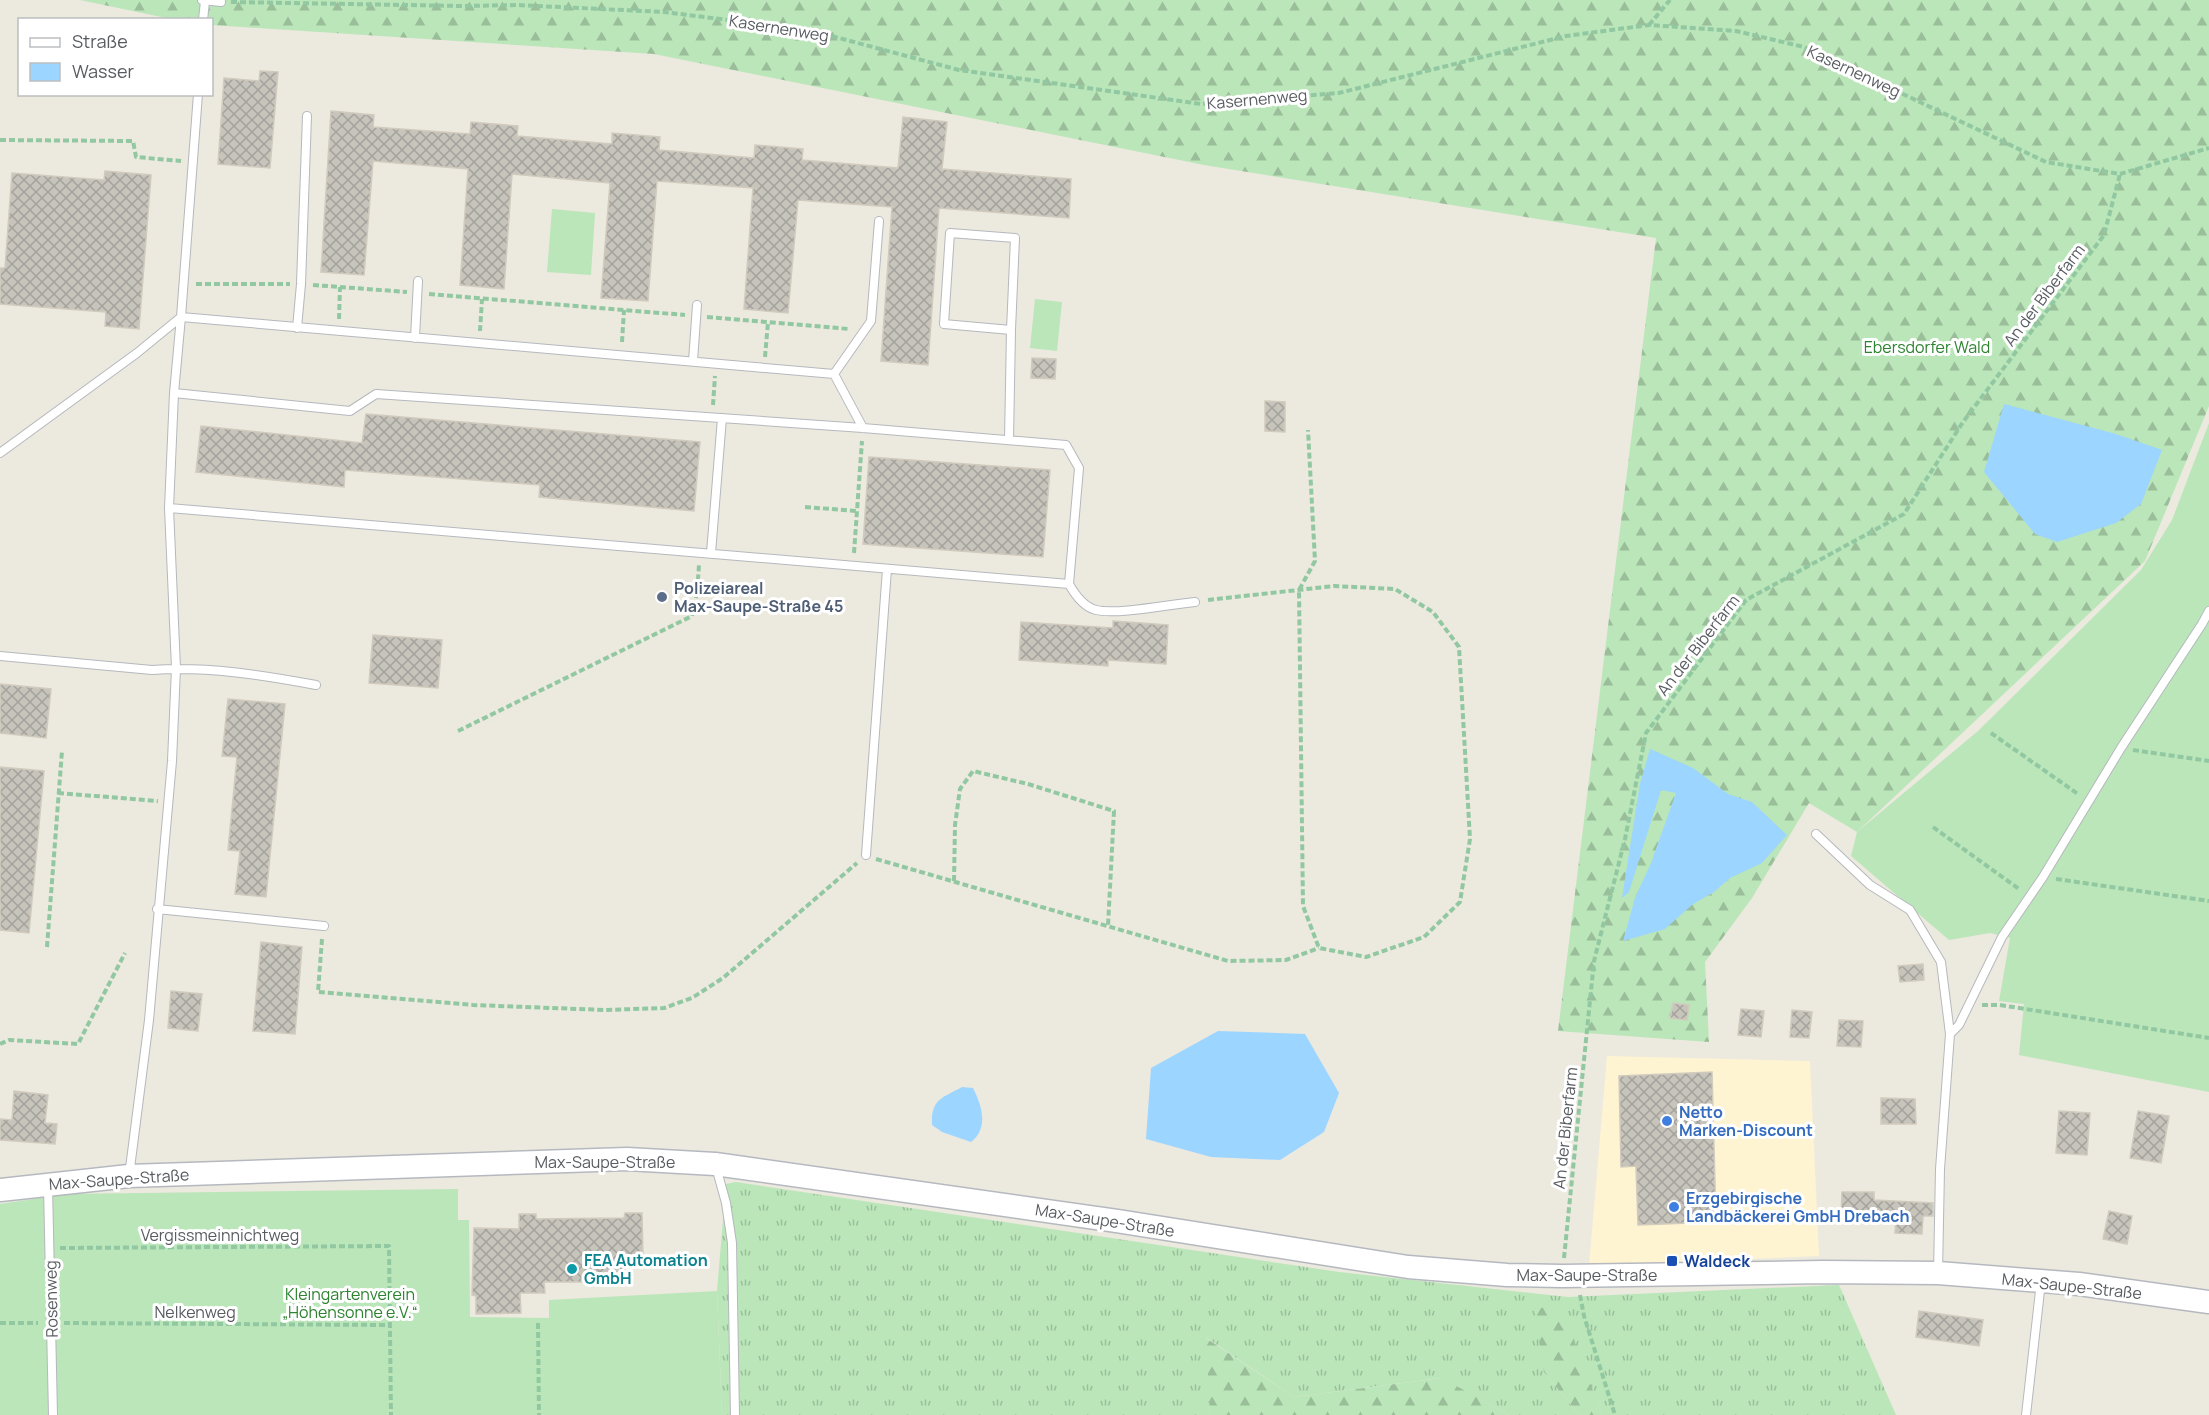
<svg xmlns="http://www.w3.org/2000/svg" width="2209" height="1415" font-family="Manrope,sans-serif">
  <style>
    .commercial { fill: #fff4d1 }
    .grass { fill: url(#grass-tufts) }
    .forest { fill: url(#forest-firs) }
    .garden { fill: #bae6b9 }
    .water { fill: #9cd5ff }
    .building { fill: url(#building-cross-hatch); stroke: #d1cbbd; stroke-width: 1.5 }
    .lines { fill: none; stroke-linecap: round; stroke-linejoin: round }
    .lane-casing { stroke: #b5b8bd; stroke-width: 10 }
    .secondary-casing { stroke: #b5b9bf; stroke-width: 25 }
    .path { stroke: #92c8a1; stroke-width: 4; stroke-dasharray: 6 3; stroke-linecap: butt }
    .lane { stroke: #fff; stroke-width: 8 }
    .secondary { stroke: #fff; stroke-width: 22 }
    .service-dot { fill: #5c6f8a; stroke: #fff; stroke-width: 2 }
    .shop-dot { fill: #3f7fe0; stroke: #fff; stroke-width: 2 }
    .transit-dot { fill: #1a4fb4; stroke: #fff; stroke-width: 2 }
    .culture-dot { fill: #0f9aa8; stroke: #fff; stroke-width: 2 }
    .labels { text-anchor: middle; stroke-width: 6; stroke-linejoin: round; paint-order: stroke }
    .street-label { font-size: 16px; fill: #585c61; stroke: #fff }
    .park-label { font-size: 16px; fill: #2e8331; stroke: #fff }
    .service-label { font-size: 16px; font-weight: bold; fill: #4e5e75; stroke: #fff; text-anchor: start }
    .shop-label { font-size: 16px; font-weight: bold; fill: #366cbe; stroke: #fff; text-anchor: start }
    .culture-label { font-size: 16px; font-weight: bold; fill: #0d838f; stroke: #fff; text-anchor: start }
    .transit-label { font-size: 16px; font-weight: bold; fill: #164399; stroke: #fff; text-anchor: start }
  </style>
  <defs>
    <pattern id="grass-tufts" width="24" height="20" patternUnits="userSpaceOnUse" patternTransform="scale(1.5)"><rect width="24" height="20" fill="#bae6b9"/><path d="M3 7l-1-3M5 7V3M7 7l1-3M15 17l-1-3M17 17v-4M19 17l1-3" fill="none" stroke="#9abe9a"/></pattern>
    <pattern id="forest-firs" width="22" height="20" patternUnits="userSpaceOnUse" patternTransform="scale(1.5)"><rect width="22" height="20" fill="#bae6b9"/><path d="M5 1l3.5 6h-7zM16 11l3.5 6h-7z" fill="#9abe9a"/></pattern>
    <pattern id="building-cross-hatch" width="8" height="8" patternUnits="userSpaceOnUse" patternTransform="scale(1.5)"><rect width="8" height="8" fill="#c7c4bc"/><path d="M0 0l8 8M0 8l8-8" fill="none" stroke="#a4a29c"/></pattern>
  </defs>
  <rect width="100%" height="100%" fill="#ece9df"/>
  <!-- commercial -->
  <path class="commercial" d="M1607 1056 1810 1061 1819 1256 1589 1266Z"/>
  <!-- grass -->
  <path class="grass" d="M736 1182 1339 1272 1568 1297 1839 1285 1896 1415H1602L1560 1305 1544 1372 1579 1415H1509L1441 1378 1294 1397 1207 1338 1210 1415H722L717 1291 726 1184Z"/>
  <!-- forest -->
  <path class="forest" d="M80 0H2209V406L2145 561 1857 832 1809 803 1752 898 1705 962 1709 1042 1558 1031 1656 238 1204 165 654 54 212 25V20L171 19Z
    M1560 1305H1561L1602 1415H1579L1544 1372 1534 1309Z
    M1206 1338 1294 1397 1442 1378 1509 1415H1210Z"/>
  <!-- garden -->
  <path class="garden" d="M552 209 595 213 591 275 547 272Z
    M1035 299 1062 302 1057 351 1030 348Z
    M2209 423V1092L2019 1055 2024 1004 1999 1001 2010 938 1990 933 1949 940 1851 856 1857 832 1978 731 2141 570 2172 520Z
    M458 1189V1220H469L470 1317 549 1318V1300L717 1291 722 1415H0V1204L67 1194Z"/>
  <!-- water -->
  <path class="water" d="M2004 404 2116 434 2162 450 2141 504 2116 523 2057 542 2035 534 1984 472Z
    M1650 749 1693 768 1728 794 1752 802 1787 835 1762 863 1730 878 1714 892 1693 904 1665 929 1623 941 1635 898 1651 863 1676 793 1661 790 1629 892 1622 898 1640 784Z
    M1218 1031 1305 1034 1339 1093 1324 1132 1280 1160 1211 1157 1146 1139 1151 1068Z
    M962 1087 973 1088C982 1106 989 1128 971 1142L942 1132 932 1125C931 1099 942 1098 962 1087Z"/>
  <!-- building -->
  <path class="building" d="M260 71 278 72 270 168 218 164 224 78 259 81Z
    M331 111 374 115 373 127 470 134 471 122 518 126 517 136 612 144V133L660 137 659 150 754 158 755 145 803 149 802 160 898 168 903 117 947 122 942 169 1071 179 1069 218 939 208 928 365 881 361 892 207 798 200 788 313 744 309 753 188 657 181 648 301 601 298 610 183 512 174 504 289 460 285 468 169 373 161 364 275 321 272Z
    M105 171 151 175 139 329 105 326 106 312 0 304V268H5L12 173 104 180Z
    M1032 358 1056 359 1055 379 1031 378Z
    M1265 401 1285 402V432L1265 431Z
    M366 414 700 442 694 511 539 497 540 485 345 470 344 487 196 472 201 426 362 443Z
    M869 457 1050 470 1043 557 863 544Z
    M1113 621 1168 625 1166 664 1108 660V666L1019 660 1021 622 1113 628Z
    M373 635 442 640 438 688 369 683Z
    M0 684 51 689 46 738 0 733Z
    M228 699 285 704 266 897 235 894 240 851 228 850 237 757 222 756Z
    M0 767 44 771 29 933 0 930Z
    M261 942 302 947 295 1034 253 1031Z
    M1923 964 1924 980 1900 982 1898 966Z
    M171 991 202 994 198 1031 168 1028Z
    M1673 1003 1689 1005 1687 1020 1670 1018Z
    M1741 1009 1764 1011 1761 1037 1738 1035Z
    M1792 1010 1812 1012 1809 1038 1790 1037Z
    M1839 1020 1863 1021 1861 1047 1837 1046Z
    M1712 1072 1716 1222 1638 1225 1636 1166 1621 1167 1619 1076Z
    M14 1091 48 1095 45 1123 57 1124 55 1144 0 1140V1119L12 1120Z
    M1881 1098 1915 1099 1916 1124H1881Z
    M2059 1111 2090 1113 2087 1155 2056 1153Z
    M2138 1111 2169 1116 2161 1163 2130 1158Z
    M1842 1192H1874V1200L1933 1203V1216H1923L1922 1234 1895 1233 1896 1216H1841Z
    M2109 1211 2132 1216 2127 1244 2103 1239Z
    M625 1213H642L643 1257H625V1282H544L545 1293H520L521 1313 476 1314V1296L472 1295 474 1228 519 1229V1214H536V1219L624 1218Z
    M1919 1311 1983 1320 1979 1346 1916 1337Z"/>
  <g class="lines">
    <defs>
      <path id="lane" d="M202 0 221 2
        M203 20 205 1
        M198 94 181 317 834 374 863 428
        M297 328 301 284 307 116
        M415 338 418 281
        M693 361 697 305
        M834 374 871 321 879 221
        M1009 440 1011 330 1015 238 950 233 944 324 1011 330
        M0 453 137 353 181 317
        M169 508 1069 584 1079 468 1066 445 863 428 376 394 350 411 174 393
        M711 553 722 418
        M1069 584C1074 593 1084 607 1096 610 1118 615 1171 604 1195 602
        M0 656 152 670C206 666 262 675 316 685
        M1816 834 1870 885 1910 910 1941 962 1950 1034 1940 1169 1938 1273
        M866 855 887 569
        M157 909 324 926
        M1950 1034 1959 1025 2002 937 2043 877 2121 748 2202 624 2209 611
        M716 1167 726 1203 732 1243 735 1415
        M129 1176 149 1020 172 761 176 668 169 508 174 393 181 317
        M48 1187 53 1415
        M2026 1415 2041 1282"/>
      <path id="secondary" d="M0 1190 129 1176 627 1159 715 1164 1117 1221 1408 1267 1507 1275 1562 1276 1823 1272 1938 1273 2079 1284 2209 1302"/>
    </defs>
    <!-- lane casing -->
    <use href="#lane" class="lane-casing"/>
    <!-- secondary casing -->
    <use href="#secondary" class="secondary-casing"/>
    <!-- path -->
    <path class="path" d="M231 2 463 6 517 5 664 12 809 30 959 70 1201 104 1339 93 1566 36 1649 25 1736 31 1804 47 2046 162 2120 174 2209 148
      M1649 25 1670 0
      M0 140 133 141 136 157 181 161
      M196 284H290
      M313 285 407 292
      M429 294 685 315
      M707 317 849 329
      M339 319 340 287
      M480 331 482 299
      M622 342 624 310
      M765 357 768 322
      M713 405 715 376
      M805 507 857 511
      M854 553 862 441
      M1208 600 1334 586 1395 589 1433 612 1459 647 1470 839 1460 902 1424 937 1366 957 1319 948 1303 906 1299 590 1315 561 1308 430
      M458 731 692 616 697 593 699 565
      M1991 733 2078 794
      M2133 750 2209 761
      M58 793 158 801
      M1933 827 2019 889
      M876 859 1228 961 1286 960 1319 948
      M2056 879 2209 901
      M954 881 955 825 960 789 973 771 1028 784 1114 811 1108 926
      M322 939 318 992 473 1005 605 1010 664 1008 692 998 723 978 857 863
      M47 947 62 751
      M1982 1005H2000L2209 1038
      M0 1044 9 1040 78 1044 125 953
      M60 1248 389 1246 391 1415
      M1564 1258 1594 961 1625 839 1646 733 1746 600 1904 514 1963 422 2104 235 2120 174
      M1580 1295 1584 1316 1615 1415
      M0 1323H38
      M64 1323 390 1325
      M538 1323 539 1415"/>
    <!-- lane -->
    <use href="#lane" class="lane"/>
    <!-- secondary -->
    <use href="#secondary" class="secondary"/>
  </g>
  <!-- markers -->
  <circle class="service-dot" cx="662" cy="597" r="6"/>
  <g class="shop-dot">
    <circle cx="1667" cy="1121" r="6"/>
    <circle cx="1674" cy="1207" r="6"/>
  </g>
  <rect class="transit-dot" x="1666" y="1255" width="12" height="12" rx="3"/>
  <circle class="culture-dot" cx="572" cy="1269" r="6"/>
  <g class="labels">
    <!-- street labels -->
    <g class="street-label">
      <text transform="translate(779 28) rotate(9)" y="6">Kasernenweg</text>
      <text transform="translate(1854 71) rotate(25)" y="6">Kasernenweg</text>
      <text transform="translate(1257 99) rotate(-5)" y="6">Kasernenweg</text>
      <text transform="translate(2044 295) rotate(-53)" y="6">An der Biberfarm</text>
      <text transform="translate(1698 645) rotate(-52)" y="6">An der Biberfarm</text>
      <text transform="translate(1565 1128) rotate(-84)" y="6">An der Biberfarm</text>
      <text x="605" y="1168">Max-Saupe-Straße</text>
      <text transform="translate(119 1179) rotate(-4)" y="6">Max-Saupe-Straße</text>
      <text transform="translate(1105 1220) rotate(9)" y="6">Max-Saupe-Straße</text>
      <text x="220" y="1241">Vergissmeinnichtweg</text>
      <text x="1587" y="1281">Max-Saupe-Straße</text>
      <text transform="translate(2072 1286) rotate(6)" y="6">Max-Saupe-Straße</text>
      <text transform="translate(51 1299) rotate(-91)" y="6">Rosenweg</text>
      <text x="195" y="1318">Nelkenweg</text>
    </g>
    <!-- park labels -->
    <g class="park-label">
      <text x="1927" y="353">Ebersdorfer Wald</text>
      <text x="350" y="1300">Kleingartenverein<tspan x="350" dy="18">„Höhensonne e.V.“</tspan></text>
    </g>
    <!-- service labels -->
    <g class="service-label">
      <text x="674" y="594">Polizeiareal<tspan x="674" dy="18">Max-Saupe-Straße 45</tspan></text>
    </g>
    <!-- shop labels -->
    <g class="shop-label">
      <text x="1679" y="1118">Netto<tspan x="1679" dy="18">Marken-Discount</tspan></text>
      <text x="1686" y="1204">Erzgebirgische<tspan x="1686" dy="18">Landbäckerei GmbH Drebach</tspan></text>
    </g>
    <!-- culture labels -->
    <g class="culture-label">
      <text x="584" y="1266">FEA Automation<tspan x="584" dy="18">GmbH</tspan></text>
    </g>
    <!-- transit labels -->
    <g class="transit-label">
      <text x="1684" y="1267">Waldeck</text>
    </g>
  </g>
  <!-- legend -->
  <rect x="18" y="18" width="195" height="78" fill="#ffffff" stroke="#bcbec0" stroke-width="1.5"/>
  <rect x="30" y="38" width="30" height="9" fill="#ffffff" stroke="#bcbec0" stroke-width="1.5"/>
  <text x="72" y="48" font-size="18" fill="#585c61">Straße</text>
  <rect x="30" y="63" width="30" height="18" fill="#9cd5ff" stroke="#bcbec0" stroke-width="1.5"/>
  <text x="72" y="78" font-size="18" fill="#585c61">Wasser</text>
</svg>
